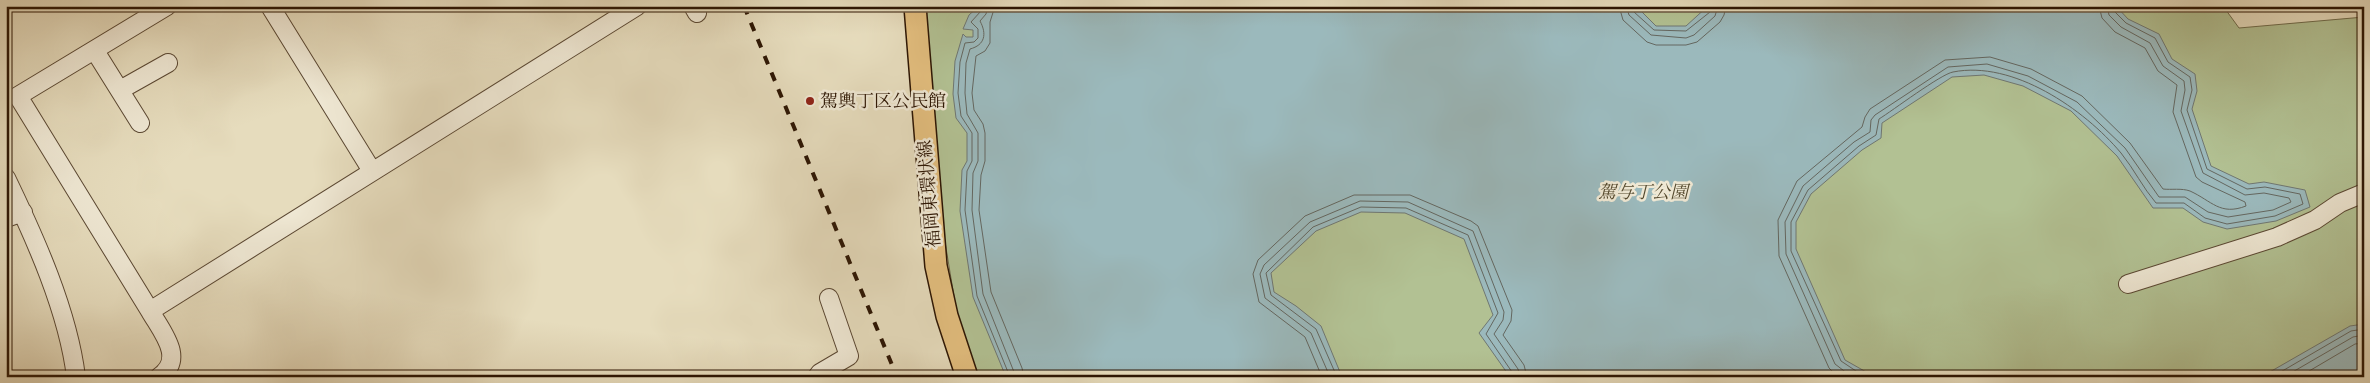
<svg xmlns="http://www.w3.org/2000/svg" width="2370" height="383" font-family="'Old Standard TT','Noto Serif JP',serif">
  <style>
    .green { fill: #b2c193; stroke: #6f6b4b }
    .water { fill: #9bb9bc; stroke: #6f7772 }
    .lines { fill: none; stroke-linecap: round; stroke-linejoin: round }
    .shore { stroke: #646760; stroke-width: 1 }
    .minor-casing { stroke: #5a4732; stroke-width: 20 }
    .major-casing { stroke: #2c1503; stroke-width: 24 }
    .minor { stroke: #efe8d4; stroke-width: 18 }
    .major { stroke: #e3be7e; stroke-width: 21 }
    .rail { stroke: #2c1503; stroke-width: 4; stroke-dasharray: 9 9; stroke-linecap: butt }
    .poi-dot { fill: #8f2418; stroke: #efe8d4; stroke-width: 2 }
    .labels { text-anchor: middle; stroke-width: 5; stroke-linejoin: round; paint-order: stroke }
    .poi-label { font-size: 18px; fill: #2c1503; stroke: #efe8d4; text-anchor: start }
    .park-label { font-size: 18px; font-style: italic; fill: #54492e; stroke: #efe8d4 }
    .street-label { font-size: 18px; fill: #2c1503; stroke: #efe8d4 }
  </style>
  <rect width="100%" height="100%" fill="#e6dcbd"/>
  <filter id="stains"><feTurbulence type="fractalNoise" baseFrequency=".004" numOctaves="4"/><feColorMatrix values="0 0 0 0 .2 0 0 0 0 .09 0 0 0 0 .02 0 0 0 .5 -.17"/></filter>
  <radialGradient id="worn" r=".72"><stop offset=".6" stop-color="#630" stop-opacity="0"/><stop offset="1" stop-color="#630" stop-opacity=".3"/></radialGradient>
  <!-- green -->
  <path class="green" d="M922 6H2223L2239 28 2364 17V377H979L959 327 937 193Z"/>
  <!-- water -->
  <path class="water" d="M979 6H1636L1656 26H1686L1708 6H2116L2128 19 2159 34 2172 59 2195 74 2197 91 2192 109 2211 166 2249 184 2264 182 2305 190 2310 207 2276 221 2227 229 2203 222 2183 208H2153L2117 156 2071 111 2023 86 1984 75 1952 77 1882 123 1881 138 1862 150 1811 194 1796 222V249L1845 360 1875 377H1510L1479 333 1493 315 1464 239 1405 213 1361 212 1316 231 1271 273 1274 292 1296 306 1321 326 1342 377H1006L973 297 960 211 962 170 967 161V133L956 118 953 94 955 61 963 34 966 37H973V30L963 29 969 15Z
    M2364 324V377H2261L2350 326Z"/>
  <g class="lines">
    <!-- shore -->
    <path class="shore" d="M982 6 981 11 971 22 978 29V38L974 42 965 43 960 62 958 93 961 116 972 133V161L967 171 965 210 977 296 1010 377
      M988 6 986 14 980 21C987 34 985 45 970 49L966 63 965 93 967 114 978 133V161L973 173 972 210 983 294 1016 377
      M995 6 990 22V43L985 51 976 56 972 93 974 110 983 124 985 133V161L981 175 979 210 991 292 1022 368 1024 377
      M1619 6 1623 20 1647 42 1656 45H1686L1697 42 1720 22 1724 15 1726 6
      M1626 6 1629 15 1651 35 1686 38 1694 35 1715 16 1718 6
      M1633 6 1634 12 1654 30 1686 31 1710 12 1712 6
      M1322 377 1305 337 1259 302 1253 274 1258 260 1305 216 1354 195H1410L1471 221 1478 226 1512 310 1511 321 1503 335 1524 365 1527 377
      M1330 377 1311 333 1265 298 1260 274 1264 265 1310 222 1360 201 1408 202 1473 231 1504 312 1503 320 1494 334 1518 369 1520 377
      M1337 377 1316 329 1271 295 1266 273 1313 227 1361 207 1406 208 1468 235 1498 313 1486 334 1512 372 1513 377
      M1838 377 1829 368 1779 256 1778 220 1797 181 1862 127 1865 117 1870 109 1945 60 1990 57 2031 69 2082 96 2130 143 2163 189C2171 190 2182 188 2190 191 2212 201 2220 216 2246 206L2245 202 2202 182 2196 177 2173 112 2177 85 2158 71 2145 48 2115 32 2102 18 2099 6
      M1852 377 1835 364 1786 254 1785 222 1803 186 1854 142 1870 132 1871 120 1875 115 1948 67 1987 64 2028 76 2077 102 2125 148 2159 197H2185L2208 212 2228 217 2273 210 2291 202 2289 198 2264 193 2245 195 2203 173 2181 111 2185 90 2184 81 2163 66 2150 43 2121 27 2109 15 2107 6
      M1865 377 1841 361 1791 251V222L1808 190 1859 146 1876 135 1879 119C1892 111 1941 74 1953 72 2013 60 2084 109 2121 153 2134 169 2143 188 2156 203H2184L2205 218 2227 224 2275 216 2303 204 2300 194 2265 187 2247 189 2207 169 2187 110 2192 90 2190 77 2168 62 2155 38 2126 23 2114 11 2113 6
      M2272 377 2351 331 2364 329
      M2284 377 2353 337 2364 335
      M2299 377 2355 344 2364 343"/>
    <defs>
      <path id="minor" d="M270 6 372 171
        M693 6 697 13
        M95 51 140 123
        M120 90 168 63
        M6 178C35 238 68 311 76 377
        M6 218 23 212
        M2128 284 2277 237 2315 220 2340 203 2364 193
        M150 311 18 96 167 6
        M159 377C186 359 162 332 150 311L637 6
        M817 377 820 373 849 356 829 298"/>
      <path id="major" d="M915 6 936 266 947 316 967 377"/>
    </defs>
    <!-- minor casing -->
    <use href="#minor" class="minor-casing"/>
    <!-- major casing -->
    <use href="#major" class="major-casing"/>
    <!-- minor -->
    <use href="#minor" class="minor"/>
    <!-- major -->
    <use href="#major" class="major"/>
    <!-- rail -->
    <path class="rail" d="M744 6 897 377"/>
  </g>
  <!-- markers -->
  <circle class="poi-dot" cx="810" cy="101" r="5"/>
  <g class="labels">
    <!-- poi labels -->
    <g class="poi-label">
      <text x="820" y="107">駕輿丁区公民館</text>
    </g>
    <!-- park labels -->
    <g class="park-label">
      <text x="1643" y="198">駕与丁公園</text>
    </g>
    <!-- street labels -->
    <g class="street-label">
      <text transform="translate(929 194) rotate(-95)" y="6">福岡東環状線</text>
    </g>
  </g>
  <!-- margin -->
  <rect width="2370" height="383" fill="none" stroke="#e6dcbd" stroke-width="25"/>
  <rect x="8" y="8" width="2355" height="368" fill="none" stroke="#2c1503" stroke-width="2.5"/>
  <rect x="12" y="12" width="2345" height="358" fill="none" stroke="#2c1503"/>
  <rect width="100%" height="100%" filter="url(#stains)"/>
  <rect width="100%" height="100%" fill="url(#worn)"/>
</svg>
